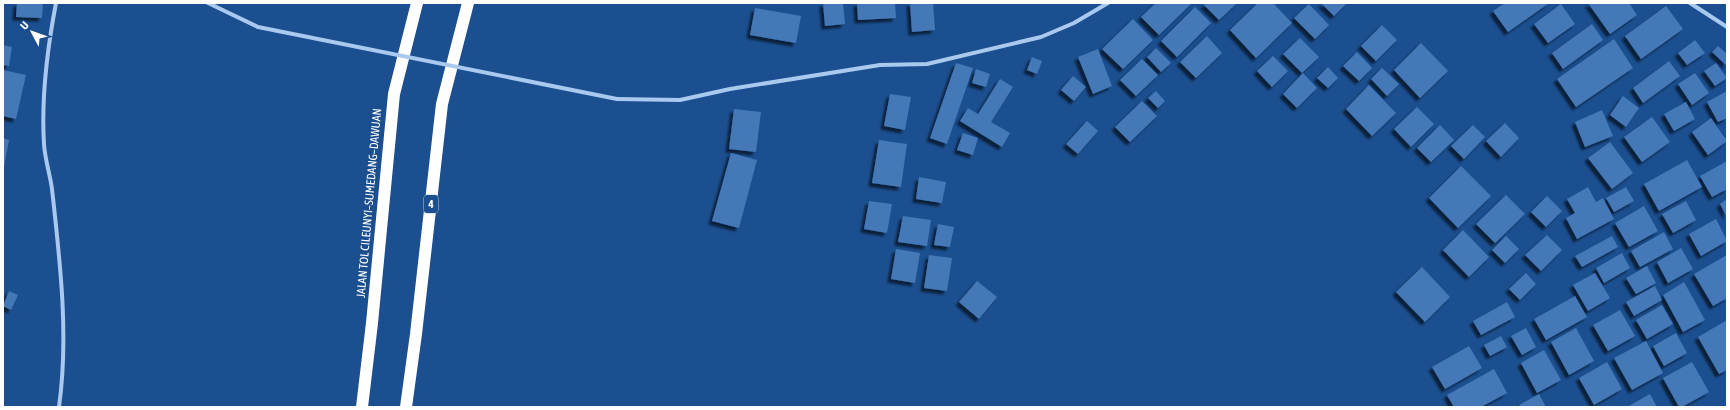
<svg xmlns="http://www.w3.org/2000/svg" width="1730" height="410" font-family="'Asap Condensed',sans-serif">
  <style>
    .building { fill: #4478b7; filter: url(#shadow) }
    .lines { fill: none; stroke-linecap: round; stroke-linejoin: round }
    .street { stroke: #a9c9ee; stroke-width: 4 }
    .highway { stroke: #fff; stroke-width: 12 }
    .street-bridge { stroke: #a9c9ee; stroke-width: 4 }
    .labels { text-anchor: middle; stroke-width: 3.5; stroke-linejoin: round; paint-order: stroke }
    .shield { fill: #1b4f8f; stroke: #bbcadd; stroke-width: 1 }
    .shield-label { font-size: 11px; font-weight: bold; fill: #fff }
    .street-label { font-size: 12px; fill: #fff; stroke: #1b4f8f }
  </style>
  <defs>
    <filter id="shadow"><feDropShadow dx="-3.5" dy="3.5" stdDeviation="1" flood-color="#0009"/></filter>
  </defs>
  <rect width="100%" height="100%" fill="#1b4f8f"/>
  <!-- building -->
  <path class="building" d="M17 3H43L42 18 16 17Z
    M823 3H843L845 24 825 26Z
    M857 3H895L896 18 858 20Z
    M910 3H933L935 30 912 32Z
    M1156 3H1192L1159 35 1141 17Z
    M1206 3H1237L1219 20 1204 5Z
    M1258 3H1273L1292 23 1256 58 1230 30Z
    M1321 3H1347L1334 16Z
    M1505 3H1549L1508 32 1493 11Z
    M1588 3H1629L1637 15 1610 34Z
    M1309 4 1329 25 1315 39 1294 18Z
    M1561 4 1575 24 1548 43 1534 24Z
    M1666 6 1683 29 1641 59 1625 36Z
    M1195 7 1211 23 1177 57 1161 41Z
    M755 8 801 16 796 43 750 35Z
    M1133 19 1153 40 1123 69 1102 49Z
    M1592 24 1603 40 1563 69 1552 53Z
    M1382 25 1397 40 1376 61 1361 46Z
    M1207 36 1222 53 1196 78 1180 62Z
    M1300 38 1319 57 1302 73 1283 54Z
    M1614 39 1633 68 1576 107 1557 79Z
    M1695 40 1705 53 1687 65 1678 53Z
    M1421 43 1448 71 1420 98 1394 70Z
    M3 45 12 47 9 66 3 65Z
    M1718 46 1727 54V66L1712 52Z
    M1156 48 1171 63 1161 72 1147 57Z
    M1098 49 1112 86 1093 94 1078 57Z
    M1357 52 1372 68 1359 81 1343 66Z
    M1273 56 1288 71 1272 87 1257 71Z
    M1032 57 1042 61 1037 74 1027 70Z
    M1142 59 1158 75 1136 96 1120 80Z
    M1669 61 1680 76 1643 103 1633 88Z
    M956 63 973 68 947 144 930 138Z
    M1716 63 1727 78 1715 86 1704 71Z
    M1328 67 1338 78 1328 88 1317 78Z
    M1382 68 1399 84 1387 96 1371 79Z
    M976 69 990 74 986 87 972 83Z
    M3 70 26 75 16 119 3 116Z
    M1303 73 1317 88 1297 108 1283 94Z
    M1695 73 1709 93 1692 105 1678 84Z
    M1073 76 1086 87 1074 101 1061 90Z
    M1000 79 1013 87 991 122 1010 133 1002 147 960 121 968 108 978 114Z
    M1369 85 1396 113 1372 136 1346 109Z
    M1156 91 1165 101 1158 108 1148 98Z
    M1727 91V118L1718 122 1707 102Z
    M890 94 911 97 905 130 884 126Z
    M1623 96 1639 108 1626 127 1610 115Z
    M1142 101 1157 116 1130 142 1115 127Z
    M1686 102 1695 119 1674 131 1664 114Z
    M1417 107 1434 124 1411 147 1394 129Z
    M734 109 761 112 756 152 729 149Z
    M1602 110 1613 136 1585 147 1575 122Z
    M1652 117 1670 142 1642 162 1624 137Z
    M1711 118 1727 141 1708 155 1692 132Z
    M1087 121 1098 131 1078 154 1066 144Z
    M1505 123 1519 138 1501 157 1486 141Z
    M1440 125 1454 140 1431 162 1417 148Z
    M1473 125 1485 137 1464 159 1451 146Z
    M963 133 978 138 973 155 957 150Z
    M3 138 9 140 4 167H3Z
    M879 140 907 144 901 187 872 183Z
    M1610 142 1633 173 1612 189 1588 158Z
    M731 153 757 160 739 228 712 221Z
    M1687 160 1702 187 1659 211 1644 184Z
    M1727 161V189L1712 197 1700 176Z
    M1461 166 1491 196 1458 228 1429 198Z
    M919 177 946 182 942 203 916 199Z
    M1588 187 1596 202 1603 198 1614 219 1577 239 1566 218 1575 213 1567 199Z
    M1626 187 1634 201 1614 212 1606 198Z
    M1506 195 1525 214 1495 243 1476 224Z
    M1547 196 1562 211 1546 227 1531 212Z
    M1727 199V217L1720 204Z
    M869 201 892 204 887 233 864 229Z
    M1686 201 1696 220 1673 233 1662 214Z
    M1644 206 1658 231 1629 247 1615 223Z
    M903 216 931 220 927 246 898 242Z
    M1716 219 1727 241 1701 256 1689 234Z
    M938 224 954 227 950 247 934 245Z
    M1463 230 1489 257 1469 277 1443 250Z
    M1664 232 1673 249 1640 267 1631 251Z
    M1547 235 1562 250 1541 271 1525 255Z
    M1506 236 1519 249 1505 263 1492 250Z
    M1612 236 1618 247 1582 267 1575 256Z
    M1681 248 1693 269 1668 283 1657 262Z
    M896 249 920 253 915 283 891 279Z
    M1622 253 1630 268 1604 283 1596 268Z
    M929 255 952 258 947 291 924 288Z
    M1727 255V298L1713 306 1694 274Z
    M1647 266 1656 283 1636 294 1626 278Z
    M1422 267 1450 297 1425 322 1396 292Z
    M1526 273 1536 284 1520 300 1509 289Z
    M1595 273 1610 298 1588 311 1573 285Z
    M977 281 997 297 979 319 959 302Z
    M1684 282 1705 320 1683 332 1663 295Z
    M1655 286 1662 300 1634 316 1626 302Z
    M9 291 18 295 11 310 3 306Z
    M1575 296 1587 317 1546 340 1534 319Z
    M1507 302 1515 317 1481 335 1473 321Z
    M1662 305 1673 324 1647 339 1636 320Z
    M1620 310 1635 336 1608 351 1593 325Z
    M1727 320V370L1719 374 1698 337Z
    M1526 328 1536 347 1522 355 1511 336Z
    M1576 328 1594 361 1569 375 1551 342Z
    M1676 333 1687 353 1664 366 1653 346Z
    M1501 336 1507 347 1490 356 1484 345Z
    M1646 341 1663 373 1632 390 1614 358Z
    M1469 346 1482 368 1445 389 1432 367Z
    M1544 350 1561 380 1537 393 1521 363Z
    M1607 362 1622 389 1594 405 1579 378Z
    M1692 362 1709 392 1682 407H1679L1663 378Z
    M1494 369 1507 393 1481 407H1454L1447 395Z
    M1539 394 1546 407H1521L1519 405Z
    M1650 394 1657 407H1627Z"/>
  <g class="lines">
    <!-- street -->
    <path class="street" d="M56 3C47 50 41 96 44 144 45 160 50 174 52 189 60 261 69 336 59 407
      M208 3 258 27
      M1690 3 1727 27
      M617 99 680 100 730 89 880 65 927 64 1041 37 1074 23 1108 3"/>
    <!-- highway -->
    <path class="highway" d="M362 407 372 323 394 94 417 3
      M406 407 416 334 442 104 468 3"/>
    <!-- street-bridge -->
    <path class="street-bridge" d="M258 27 617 99"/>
  </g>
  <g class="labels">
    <!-- shield labels -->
    <rect class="shield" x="424" y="195" width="14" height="18" rx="3"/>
    <g class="shield-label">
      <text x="431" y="208">4</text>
    </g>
    <!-- street labels -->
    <g class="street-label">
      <text transform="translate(369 203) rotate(-85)" y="4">JALAN TOL CILEUNYI–SUMEDANG–DAWUAN</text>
    </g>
  </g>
  <!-- border -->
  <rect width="1730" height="410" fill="none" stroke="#ffffff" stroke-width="8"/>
  <!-- north arrow -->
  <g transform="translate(32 32) rotate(311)" stroke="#1b4f8f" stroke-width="3" paint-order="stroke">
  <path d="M0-3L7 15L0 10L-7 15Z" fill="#ffffff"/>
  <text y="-6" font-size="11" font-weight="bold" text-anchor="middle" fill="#ffffff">U</text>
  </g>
</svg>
